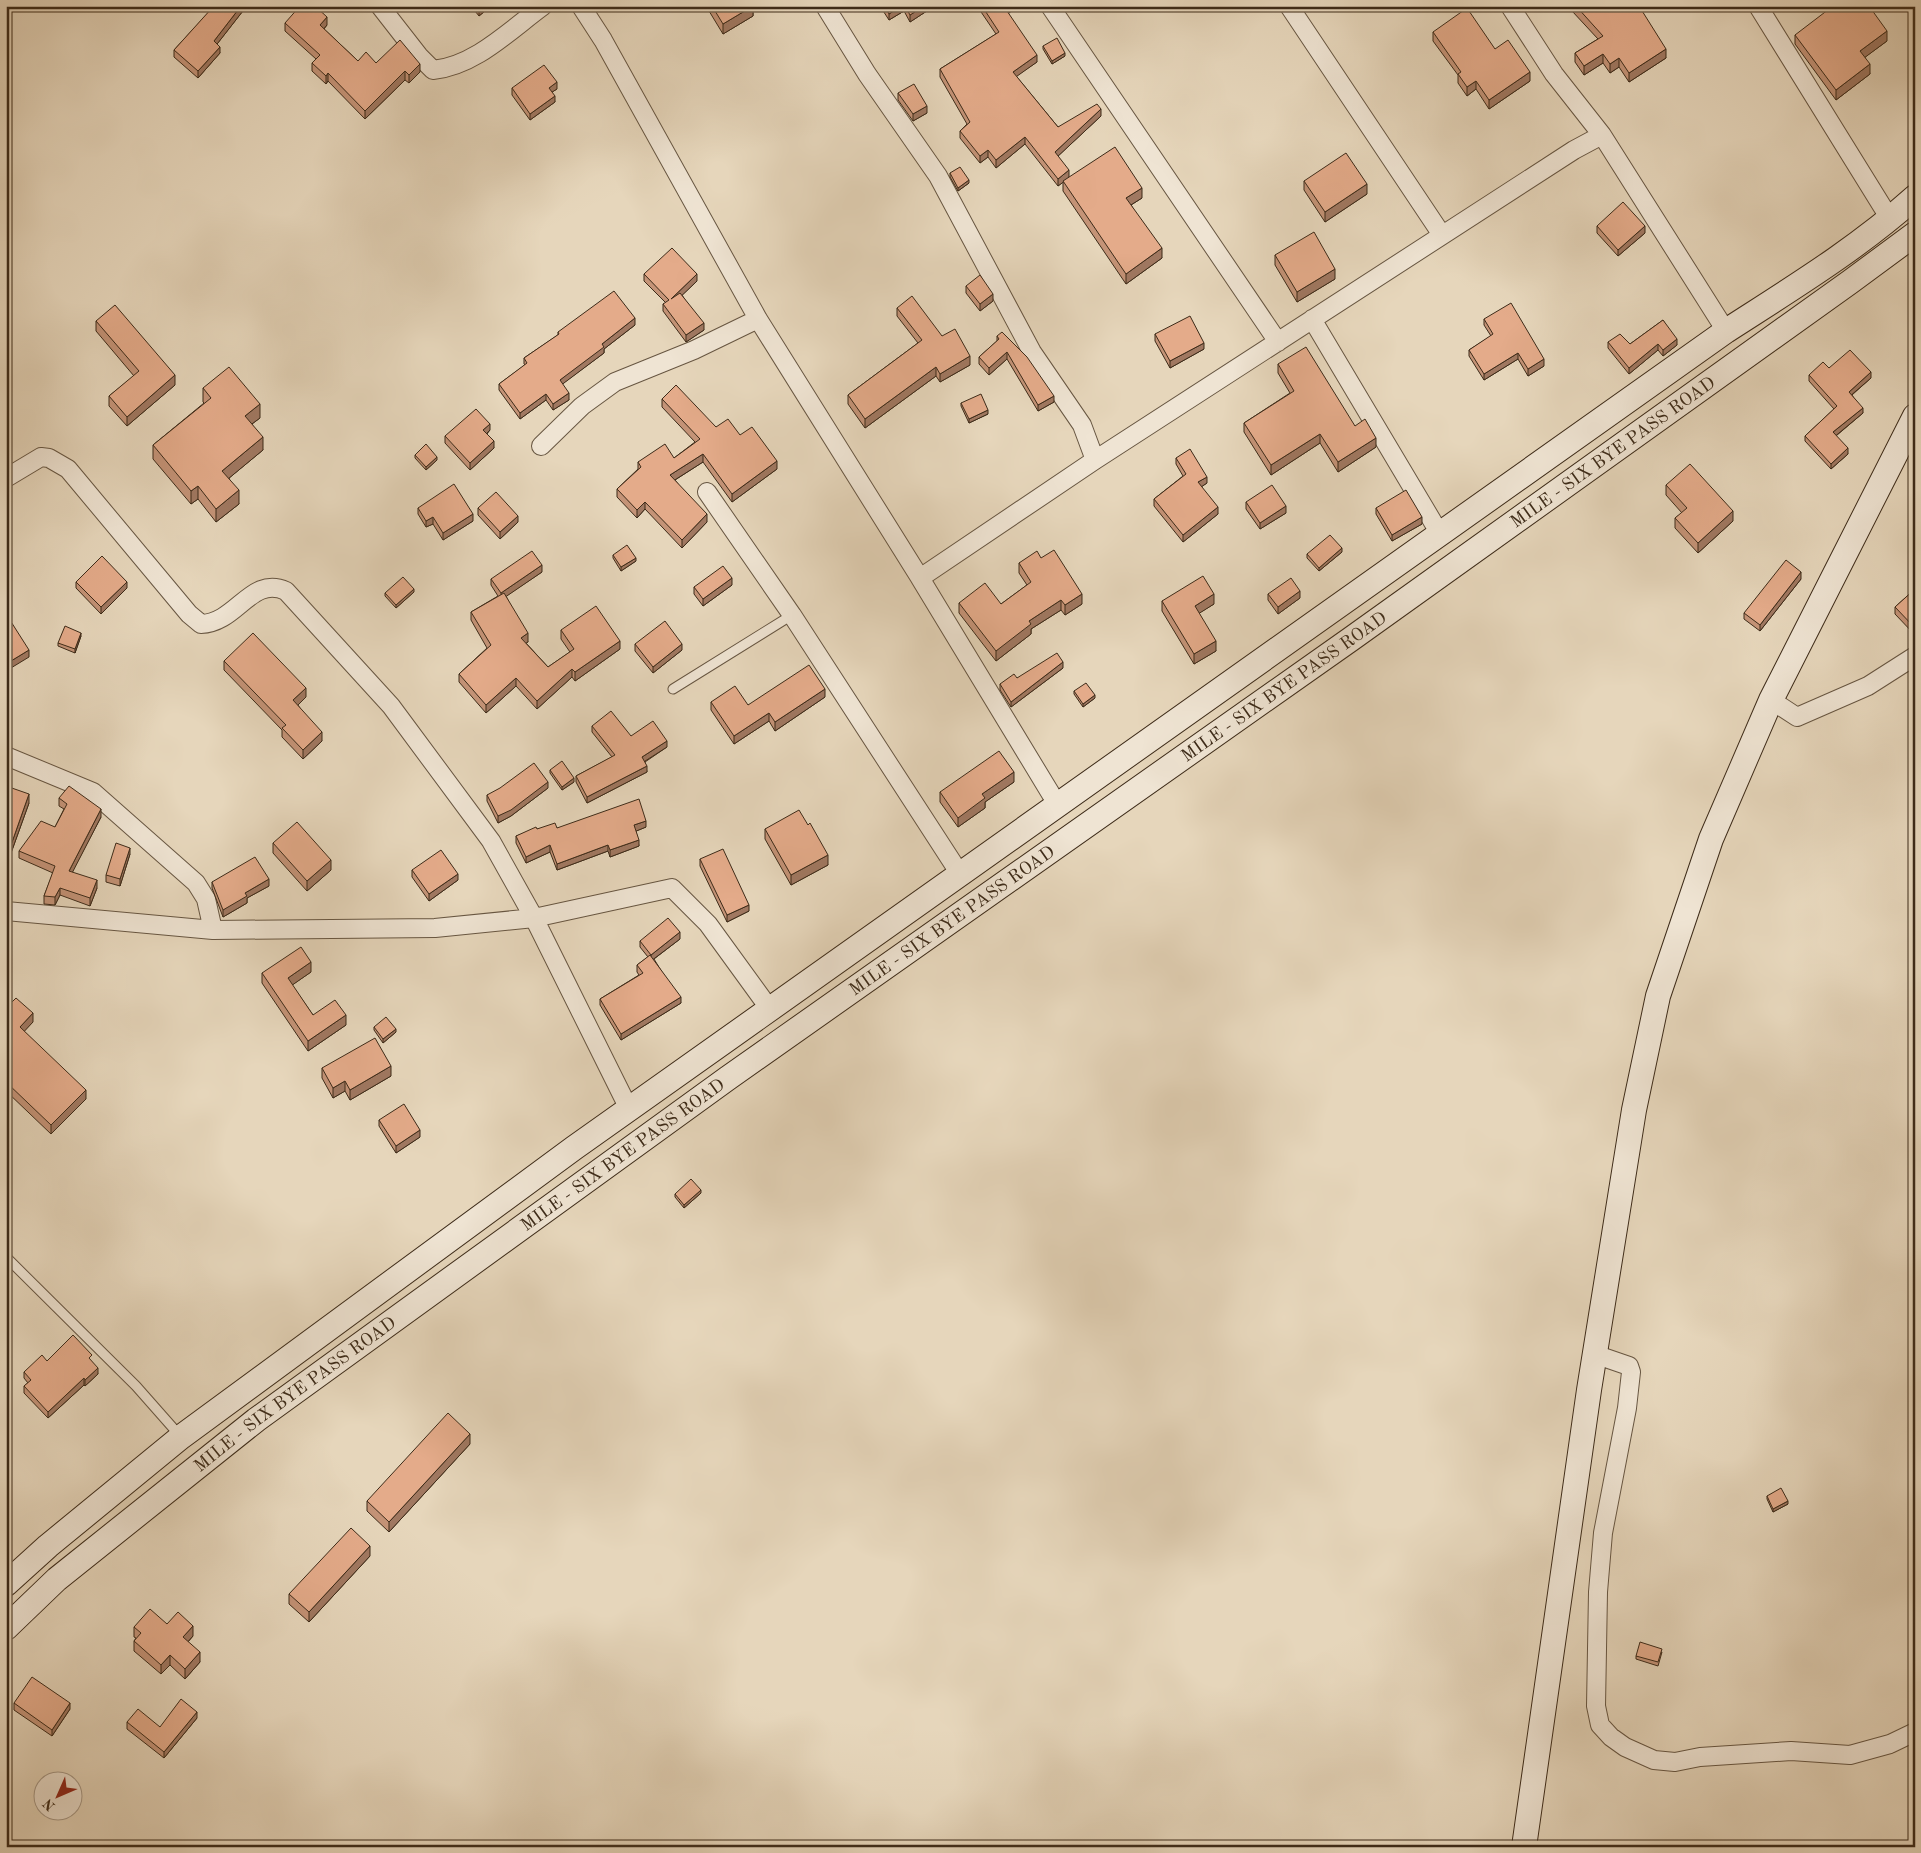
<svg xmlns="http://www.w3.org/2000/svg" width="1921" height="1853" font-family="'Old Standard TT',serif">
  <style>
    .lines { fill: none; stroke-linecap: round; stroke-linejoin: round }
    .lane-casing { stroke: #675642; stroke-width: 11 }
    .street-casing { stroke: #675642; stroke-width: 20 }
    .secondary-casing { stroke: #3d2b19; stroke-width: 26 }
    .lane { stroke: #efe4d3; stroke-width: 9 }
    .street { stroke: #efe4d3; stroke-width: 18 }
    .secondary { stroke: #efe4d3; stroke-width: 24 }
    .wall { fill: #c49377; stroke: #3d2b19 }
    .shaded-wall { fill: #a07861; stroke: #3d2b19 }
    .building { fill: #e4ab8a; stroke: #3d2b19 }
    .labels { text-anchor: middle; stroke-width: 4; stroke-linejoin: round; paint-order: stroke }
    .street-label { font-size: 18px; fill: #3d2b19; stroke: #efe4d3 }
  </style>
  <rect width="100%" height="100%" fill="#e6d6bb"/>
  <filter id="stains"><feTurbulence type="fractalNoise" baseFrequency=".004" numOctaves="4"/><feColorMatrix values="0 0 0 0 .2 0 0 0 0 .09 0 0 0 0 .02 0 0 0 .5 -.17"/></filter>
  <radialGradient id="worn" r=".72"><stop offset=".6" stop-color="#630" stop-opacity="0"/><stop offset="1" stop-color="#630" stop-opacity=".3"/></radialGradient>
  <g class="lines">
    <defs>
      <path id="lane" d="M673 689 792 615
        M6 1257 136 1386 181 1437"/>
      <path id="street" d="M380 6 419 56 433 70C475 66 510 30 543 6
        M581 6 603 40 758 319 920 578
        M825 6 867 74 938 176 1032 352 1082 425 1095 460
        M1050 6 1278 342
        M1289 6 1442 235
        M1510 6 1554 74 1602 135
        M1758 6 1890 219
        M1312 319 1440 534
        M541 446 582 406 615 382 694 350 758 319
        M6 478 41 457 49 458 68 469 189 614 201 624C237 623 251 575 286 591L391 706 491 841 534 918 435 928 213 930 6 911
        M707 492 792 615 960 874
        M1771 700 1797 717 1868 686 1915 656
        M6 756 93 792 196 883 206 899 213 930
        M1057 804 920 578 1095 460 1574 150 1602 135 1726 331
        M629 1109 534 918 672 888 708 924 769 1008
        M1597 1355 1629 1366 1631 1372 1627 1408 1603 1533 1598 1592 1596 1706 1600 1725 1611 1737 1625 1747 1654 1760 1675 1762 1700 1757 1791 1751 1850 1755 1890 1744 1915 1732"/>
      <g id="secondary">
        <path d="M6 1584 48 1546 181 1437 574 1148 1726 331C1791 289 1857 249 1915 197"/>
        <path id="s1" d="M6 1628 57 1579 256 1420 728 1078 1351 639 1850 282 1915 234"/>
        <path d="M1524 1847 1589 1390 1634 1110 1658 996 1711 839 1771 700 1915 416"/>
      </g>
    </defs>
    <!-- lane casing -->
    <use href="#lane" class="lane-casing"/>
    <!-- street casing -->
    <use href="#street" class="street-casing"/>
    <!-- secondary casing -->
    <use href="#secondary" class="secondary-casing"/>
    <!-- lane -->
    <use href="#lane" class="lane"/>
    <!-- street -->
    <use href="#street" class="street"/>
    <!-- secondary -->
    <use href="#secondary" class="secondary"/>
  </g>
  <!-- wall -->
  <path class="wall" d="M207 6H246V7L217 44 220 53 198 78 174 57V50L209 12 207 11Z
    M471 6H491L479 16Z
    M706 6H753V16L723 34Z
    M880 6H933V7L910 22 904 11 889 20Z
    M977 6H1017V7L1008 13 1037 62 1016 76 1058 127 1101 116 1058 156 1069 178 1142 198 1131 205 1162 258 1126 284 1063 191V182L1058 186 1025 144 996 168 988 157 980 163 960 138V131L967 124 940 77V69L996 34Z
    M1572 6H1639L1666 58 1629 82 1619 67 1610 73 1603 63 1584 75 1575 62V53L1598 39 1572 11Z
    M285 23 327 25 324 29 358 61 376 63 420 72 409 83 405 80 365 119 328 81 326 84 312 71V63L316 59 285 31Z
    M1433 32 1495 49 1530 81 1489 109 1476 89 1467 96 1458 83V75L1433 41Z
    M1795 35 1887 41 1865 57 1870 74 1836 100 1795 44Z
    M1043 46 1065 56 1052 64 1043 49Z
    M512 88 557 89 552 92 555 102 530 120 512 95Z
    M898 93 927 113 913 121 898 100Z
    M950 173 969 183 958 191 950 177Z
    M1304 181 1367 194 1325 222 1304 190Z
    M1597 226 1645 233 1618 256 1597 233Z
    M1275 255 1335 279 1297 302 1275 265Z
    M644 274 697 281 682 295 704 330 686 342 663 311V304L666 303 644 281Z
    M966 286 993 301 980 311 966 293Z
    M897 308 942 336 970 365 940 382 936 376 865 428 848 404V395L918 343 897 316Z
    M1484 319 1544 366 1528 376 1518 359 1484 380 1469 356V350L1491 336 1484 325Z
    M1663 320 1677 345 1663 356 1658 350 1629 374 1608 348V342L1630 344Z
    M96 321 175 385 127 426 109 406V396L134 376 96 331Z
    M635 325 604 349V353L562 384 569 400 553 410 546 400 520 419 499 390V384L525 365 524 364V358L558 335V332Z
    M1155 334 1204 349 1170 368 1155 341Z
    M997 336 1054 402 1038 411 1007 359 989 375 979 364V357L997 341Z
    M1278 364 1355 426 1376 447 1338 472 1320 443 1271 475 1244 432V423L1290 393 1278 373Z
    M1829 368 1871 378 1852 395 1863 413 1836 436 1848 454 1831 469 1805 441V436L1834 409 1809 381V375Z
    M203 388 260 418 252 424 263 450 229 478 239 504 216 522 198 499 191 504 153 459V445L204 403 203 402Z
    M662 399 716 427 740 435 777 469 732 502 703 462 675 480 707 522 682 548 645 509 637 518 617 497V489L638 469V462L674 458 695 442 662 407Z
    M961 403 988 414 969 423 961 406Z
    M490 430 487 434 494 448 470 470 445 443V436Z
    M415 455 437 460 426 470 415 458Z
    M1176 458 1207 483 1201 487 1218 514 1183 542 1154 506V499L1183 476 1176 464Z
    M1666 485 1733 521 1698 553 1675 528V518L1682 513 1666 495Z
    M1246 502 1286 513 1260 529 1246 509Z
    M418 508 473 521 443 540 433 524 426 527 418 514Z
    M478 508 518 522 500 539 478 515Z
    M1376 508 1422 524 1392 541 1376 514Z
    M1342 552 1319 571 1307 558V554Z
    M613 555 636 561 621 571 613 558Z
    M1041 558 1082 604 1065 615 1061 610 1031 629V634L996 661 959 613V603L1001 604 1027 585 1019 573V563Z
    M542 572 506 596 528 642 526 643 548 667 570 652 561 639V630L620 649 575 681 572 677 537 709 516 686 486 713 459 682V674L487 648 471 620V612L498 596 491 585V579Z
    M1801 579 1760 631 1744 619V613Z
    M76 582 127 588 101 614 76 588Z
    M732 585 703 606 694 594V587Z
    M1915 589V635L1895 614V607Z
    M414 592 396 608 385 596V593Z
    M1268 594 1300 598 1278 614 1268 600Z
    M1162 601 1214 604 1199 613 1216 651 1194 664 1162 611Z
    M81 636 75 653 58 646V643Z
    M635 644 682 650 653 673 635 651Z
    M224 661 306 697 298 705 322 741 303 759 282 737V730L224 670Z
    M1063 668 1011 707 1000 690V684L1017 678Z
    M1074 691 1095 698 1083 707 1074 694Z
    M825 697 775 731 769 721 734 744 711 710V702L748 705Z
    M592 726 631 736 667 747 645 762 647 772 587 803 576 782V776L612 757 592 732Z
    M550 770 574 782 562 790 550 773Z
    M1014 782 985 802V808L958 827 940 802V792Z
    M6 786 29 803 11 853 6 852Z
    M548 788 511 816 498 823 487 801V795Z
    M59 798 101 817 72 872 97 888 90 906 60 895 55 905 44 904V896L53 873 19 858V851L55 827 64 809 59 806Z
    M808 825 828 865 791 885 765 839V829Z
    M646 827 636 831 639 846 610 857 608 851 557 870 550 852 526 863 516 843V836L537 829 557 828Z
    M273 843 331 870 307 891 273 853Z
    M130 854 120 886 106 882V875Z
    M700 859 749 911 727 922 700 866Z
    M412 870 458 880 429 901 412 877Z
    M212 882 269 886 247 898V903L223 917 212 888Z
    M680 939 654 959 681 1003 621 1040 600 1005V999L639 975 637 972V965L648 957 640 947V941Z
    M311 972 292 985 313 1015 346 1025 308 1051 262 983V973Z
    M6 1008 33 1022 24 1031 86 1099 51 1134 6 1091Z
    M374 1027 396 1032 383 1043 374 1030Z
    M322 1068 391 1076 350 1100 345 1091 333 1098 322 1078Z
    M379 1120 420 1137 396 1153 379 1126Z
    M701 1193 684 1208 675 1197V1194Z
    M47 1361 92 1362 98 1374 85 1386 84 1385 48 1418 24 1393V1386L28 1383 24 1378V1372Z
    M470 1444 389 1532 367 1511V1501Z
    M1767 1496 1788 1504 1773 1512 1767 1499Z
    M370 1556 309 1622 289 1604V1594Z
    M167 1624 193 1636 188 1642 200 1662 185 1679 170 1665 161 1674 134 1651V1641L136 1638 134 1637V1627Z
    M1662 1652 1658 1666 1636 1659V1656Z
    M14 1703 70 1709 52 1736 14 1710Z
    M197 1718 164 1758 127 1729V1722L160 1727Z"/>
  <!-- shaded-wall -->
  <path class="shaded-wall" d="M241 6H246V7L214 48V41Z
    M483 6H491L479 16V9Z
    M753 6V16L723 34V24Z
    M901 6H904V11L889 20V14Z
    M924 6H933V7L910 22V15Z
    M1008 6H1017V7L1005 16V8Z
    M327 17V25L320 33V25Z
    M1887 31V41L1860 61V51Z
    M220 47V53L198 78V71Z
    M1666 49V58L1629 82V73Z
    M1065 53V56L1052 64V61Z
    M1603 54V63L1584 75V66Z
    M1037 55V62L1013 79V72Z
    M1619 58V67L1610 73V64Z
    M420 64V72L409 83V75Z
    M1870 64V74L1836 100V90Z
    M405 71V80L365 119V111Z
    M1530 72V81L1489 109V100Z
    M328 73V81L326 84V76Z
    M1476 81V89L1467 96V87Z
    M557 82V89L549 94V88Z
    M555 96V102L530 120V114Z
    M927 106V113L913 121V114Z
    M1101 109V116L1055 159V152Z
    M1025 137V144L996 168V160Z
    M988 150V157L980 163V156Z
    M1069 170V178L1058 186V179Z
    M969 180V183L958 191V188Z
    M1367 184V194L1325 222V212Z
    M1142 188V198L1126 208V198Z
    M1645 226V233L1618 256V250Z
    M1162 248V258L1126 284V274Z
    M1335 269V279L1297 302V292Z
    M697 274V281L671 306V299Z
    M993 294V301L980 311V304Z
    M635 318V325L604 349V353L560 386V380L602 344Z
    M704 323V330L686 342V335Z
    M1677 339V345L1663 356V350Z
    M1204 343V349L1170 368V361Z
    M1658 344V350L1629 374V368Z
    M1007 352V359L989 375V368Z
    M1518 353V359L1484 380V374Z
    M970 356V365L940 382V374Z
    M1544 359V366L1528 376V369Z
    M936 367V376L865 428V419Z
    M1871 372V378L1849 397V392Z
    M175 375V385L127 426V417Z
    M569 393V400L553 410V404Z
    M546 394V400L520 419V413Z
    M1054 396V402L1038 411V405Z
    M260 404V418L245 429V416Z
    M1863 408V413L1833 438V432Z
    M988 410V414L969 423V419Z
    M490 424V430L483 437V430Z
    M1320 434V443L1271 475V465Z
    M263 437V450L222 484V471Z
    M1376 438V447L1338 472V462Z
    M494 441V448L470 470V463Z
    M1848 448V454L1831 469V464Z
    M703 454V462L670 483V475Z
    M437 457V460L426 470V467Z
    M777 461V469L732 502V494Z
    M1207 477V483L1198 489V482Z
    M198 486V499L191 504V491Z
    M239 490V504L216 522V509Z
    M645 502V509L637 518V510Z
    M1286 506V513L1260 529V523Z
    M1218 507V514L1183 542V535Z
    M1733 511V521L1698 553V543Z
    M473 514V521L443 540V533Z
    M707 514V522L682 548V540Z
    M518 516V522L500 539V532Z
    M433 517V524L426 527V521Z
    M1422 517V524L1392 541V535Z
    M1342 548V552L1319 571V568Z
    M636 558V561L621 571V567Z
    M542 565V572L501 600V593Z
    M1801 572V579L1760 631V625Z
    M732 578V585L703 606V599Z
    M127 582V588L101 614V607Z
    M414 589V592L396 608V605Z
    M1300 591V598L1278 614V607Z
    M1082 594V604L1065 615V605Z
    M1214 594V604L1195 616V606Z
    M1061 600V610L1031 629V634L996 661V651L1029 621Z
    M81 633V636L75 653V649Z
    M528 633V642L521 646V638Z
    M620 641V649L575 681V672Z
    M1216 641V651L1194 664V654Z
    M682 644V650L653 673V667Z
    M29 650V657L6 671V664Z
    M1063 662V668L1011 707V702Z
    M572 669V677L537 709V701Z
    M516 678V686L486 713V705Z
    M306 688V697L293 710V700Z
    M825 689V697L775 731V722Z
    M1095 695V698L1083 707V704Z
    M769 713V721L734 744V736Z
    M322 732V741L303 759V750Z
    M667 741V747L642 763V757Z
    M647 766V772L587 803V797Z
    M10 771V779L6 784V775Z
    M1014 772V782L985 802V808L958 827V818L982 794Z
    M574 778V782L562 790V787Z
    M548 782V788L511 816 498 823V816Z
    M29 794V803L11 853V845Z
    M101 809V817L69 879V871Z
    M646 821V827L634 832V825Z
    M639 840V846L610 857V850Z
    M550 845V852L526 863V857Z
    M608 845V851L557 870V864Z
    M130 848V854L120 886V879Z
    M828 855V865L791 885V875Z
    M331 860V870L307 891V881Z
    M458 874V880L429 901V894Z
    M269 879V886L247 898V903L223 917V910L245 893Z
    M97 880V888L90 906V898Z
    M60 888V895L55 905V897Z
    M749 905V911L727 922V915Z
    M680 932V939L651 961V955Z
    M311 962V972L288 988V978Z
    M681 997V1003L621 1040V1034Z
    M33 1013V1022L20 1036V1027Z
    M346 1015V1025L308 1051V1041Z
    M396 1029V1032L383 1043V1039Z
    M391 1066V1076L350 1100V1090Z
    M345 1081V1091L333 1098V1088Z
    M86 1090V1099L51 1134V1125Z
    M420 1130V1137L396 1153V1146Z
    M701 1190V1193L684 1208V1205Z
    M98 1368V1374L85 1386V1380Z
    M84 1378V1385L48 1418V1412Z
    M470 1434V1444L389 1532V1522Z
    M9 1489V1499L6 1502V1492Z
    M1788 1501V1504L1773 1512V1509Z
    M370 1546V1556L309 1622V1612Z
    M193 1626V1636L183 1647V1637Z
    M200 1652V1662L185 1679V1669Z
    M170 1655V1665L161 1674V1665Z
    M70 1703V1709L52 1736V1730Z
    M197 1712V1718L164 1758V1752Z"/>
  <!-- building -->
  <path class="building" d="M209 6H241L214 41 220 47 198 71 174 50 212 8Z
    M300 6H315L327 17 320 25 358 61 366 52 376 63 400 40 420 64 409 75 405 71 365 111 328 73 326 76 312 63 320 55 285 23Z
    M476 6H483L479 9Z
    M712 6H753L723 24Z
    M885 6H901L889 14Z
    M905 6H924L910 15Z
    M982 6H1008L1005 8 1037 55 1013 72 1058 127 1097 104 1101 109 1055 152 1069 170 1058 179 1025 137 996 160 988 150 980 156 960 131 970 122 940 69 999 32Z
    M1576 6H1639L1666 49 1629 73 1619 58 1610 64 1603 54 1584 66 1575 53 1603 36Z
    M1833 6H1869L1887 31 1860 51 1870 64 1836 90 1795 35Z
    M1467 8 1495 49 1508 40 1530 72 1489 100 1476 81 1467 87 1458 74 1461 72 1433 32Z
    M1057 38 1065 53 1052 61 1043 46Z
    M544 65 557 82 549 88 555 96 530 114 512 88Z
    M914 84 927 106 913 114 898 93Z
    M1115 147 1142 188 1126 198 1162 248 1126 274 1063 181Z
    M1346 153 1367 184 1325 212 1304 181Z
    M960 167 969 180 958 188 950 173Z
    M1623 202 1645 226 1618 250 1597 226Z
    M1314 232 1335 269 1297 292 1275 255Z
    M672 248 697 274 671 299 680 293 704 323 686 335 663 304 669 300 644 274Z
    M980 275 993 294 980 304 966 286Z
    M614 291 635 318 602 344 604 347 560 380 569 393 553 404 546 394 520 413 499 384 527 363 524 358 559 334 558 332Z
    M912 296 942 336 955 329 970 356 940 374 936 367 865 419 848 395 922 340 897 308Z
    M1511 303 1544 359 1528 369 1518 353 1484 374 1469 350 1493 334 1484 319Z
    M115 305 175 375 127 417 109 396 139 371 96 321Z
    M1190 316 1204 343 1170 361 1155 334Z
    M1663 320 1677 339 1663 350 1658 344 1629 368 1608 342 1620 334 1630 344Z
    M1002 332 1027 357 1054 396 1038 405 1007 352 989 368 979 357 999 339 997 336Z
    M1306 347 1355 426 1365 419 1376 438 1338 462 1320 434 1271 465 1244 423 1294 391 1278 364Z
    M1850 350 1871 372 1849 392 1863 408 1833 432 1848 448 1831 464 1805 436 1837 406 1809 375 1823 362 1829 368Z
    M229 367 260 404 245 416 263 437 222 471 239 490 216 509 198 486 191 491 153 445 211 398 203 388Z
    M676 385 716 427 728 419 740 435 752 427 777 461 732 494 703 454 670 475 707 514 682 540 645 502 637 510 617 489 641 467 638 462 665 444 674 458 700 439 662 399Z
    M981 394 988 410 969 419 961 403Z
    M476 409 490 424 483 430 494 441 470 463 445 436Z
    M426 444 437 457 426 467 415 455Z
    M1190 449 1207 477 1198 482 1218 507 1183 535 1154 499 1186 474 1176 458Z
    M1690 464 1733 511 1698 543 1675 518 1687 508 1666 485Z
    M454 484 473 514 443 533 433 517 426 521 418 508Z
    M1272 485 1286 506 1260 523 1246 502Z
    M1406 490 1422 517 1392 535 1376 508Z
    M496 492 518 516 500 532 478 508Z
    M1330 535 1342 548 1319 568 1307 554Z
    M627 545 636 558 621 567 613 555Z
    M1054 550 1082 594 1065 605 1061 600 1029 621 1031 624 996 651 959 603 985 583 1001 604 1031 582 1019 563 1037 551 1041 558Z
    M532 551 542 565 501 593 491 579Z
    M102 556 127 582 101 607 76 582Z
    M1786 560 1801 572 1760 625 1744 613Z
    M723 566 732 578 703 599 694 587Z
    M1203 576 1214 594 1195 606 1216 641 1194 654 1162 601Z
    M403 577 414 589 396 605 385 593Z
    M1291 578 1300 591 1278 607 1268 594Z
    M1915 589V628L1895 607Z
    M504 593 528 633 521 638 548 667 574 649 561 630 596 606 620 641 575 672 572 669 537 701 516 678 486 705 459 674 491 645 471 612Z
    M8 617 29 650 6 664V619Z
    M665 621 682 644 653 667 635 644Z
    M65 626 81 633 75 649 58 643Z
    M253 633 306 688 293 700 322 732 303 750 282 728 286 725 224 661Z
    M1057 653 1063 662 1011 702 1000 684 1014 674 1017 678Z
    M809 665 825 689 775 722 769 713 734 736 711 702 735 686 748 705Z
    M1086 683 1095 695 1083 704 1074 691Z
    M611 711 631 736 653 721 667 741 642 757 647 766 587 797 576 776 615 755 592 726Z
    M999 751 1014 772 982 794 985 798 958 818 940 792Z
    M562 761 574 778 562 787 550 770Z
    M534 763 548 782 511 810 498 816 487 795 500 788Z
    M6 768 10 771 6 775Z
    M6 786 29 794 11 845 6 843Z
    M69 786 101 809 69 871 97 880 90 898 60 888 55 897 44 896 55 866 19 851 41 821 55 827 67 804 59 798Z
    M639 799 646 821 634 825 639 840 610 850 608 845 557 864 550 845 526 857 516 836 536 827 537 829 555 823 557 828Z
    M799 810 808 825 810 823 828 855 791 875 765 829Z
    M297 822 331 860 307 881 273 843Z
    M116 843 130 848 120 879 106 875Z
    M723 849 749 905 727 915 700 859Z
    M441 850 458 874 429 894 412 870Z
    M255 857 269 879 245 893 247 896 223 910 212 882Z
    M668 918 680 932 651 955 640 941Z
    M301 947 311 962 288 978 313 1015 335 1000 346 1015 308 1041 262 973Z
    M650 955 681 997 621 1034 600 999 643 973 637 965Z
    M16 998 33 1013 20 1027 86 1090 51 1125 6 1082V1008Z
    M386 1017 396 1029 383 1039 374 1027Z
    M375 1038 391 1066 350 1090 345 1081 333 1088 322 1068Z
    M404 1104 420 1130 396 1146 379 1120Z
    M691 1179 701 1190 684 1205 675 1194Z
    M73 1335 92 1355 89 1358 98 1368 85 1380 84 1378 48 1412 24 1386 31 1380 24 1372 42 1355 47 1361Z
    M448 1413 470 1434 389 1522 367 1501Z
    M6 1485 9 1489 6 1492Z
    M1781 1488 1788 1501 1773 1509 1767 1496Z
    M351 1528 370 1546 309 1612 289 1594Z
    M150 1609 167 1624 178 1612 193 1626 183 1637 200 1652 185 1669 170 1655 161 1665 134 1641 141 1633 134 1627Z
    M1640 1642 1662 1649 1658 1662 1636 1656Z
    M32 1677 70 1703 52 1730 14 1703Z
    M181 1699 197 1712 164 1752 127 1722 138 1709 160 1727Z"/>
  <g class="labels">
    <!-- street labels -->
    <g class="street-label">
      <text dy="6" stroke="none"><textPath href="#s1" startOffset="1992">MILE - SIX BYE PASS ROAD</textPath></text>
      <text dy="6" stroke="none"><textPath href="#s1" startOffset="1588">MILE - SIX BYE PASS ROAD</textPath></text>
      <text dy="6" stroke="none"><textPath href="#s1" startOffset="1182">MILE - SIX BYE PASS ROAD</textPath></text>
      <text dy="6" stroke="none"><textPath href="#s1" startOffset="778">MILE - SIX BYE PASS ROAD</textPath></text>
      <text dy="6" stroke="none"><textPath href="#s1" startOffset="372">MILE - SIX BYE PASS ROAD</textPath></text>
    </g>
  </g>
  <!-- margin -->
  <rect width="1921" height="1853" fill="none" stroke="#e6d6bb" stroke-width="25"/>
  <rect x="8" y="8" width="1906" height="1838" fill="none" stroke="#3d2b19" stroke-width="2.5"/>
  <rect x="12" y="12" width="1896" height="1828" fill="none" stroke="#3d2b19"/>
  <!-- north arrow -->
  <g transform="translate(58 1796) rotate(225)"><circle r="24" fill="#efe4d3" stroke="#a89a89"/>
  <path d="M0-4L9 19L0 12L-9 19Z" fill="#8f2418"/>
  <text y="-8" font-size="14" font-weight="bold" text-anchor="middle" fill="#3d2b19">N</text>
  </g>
  <rect width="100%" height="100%" filter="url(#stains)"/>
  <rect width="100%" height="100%" fill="url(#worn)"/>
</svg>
